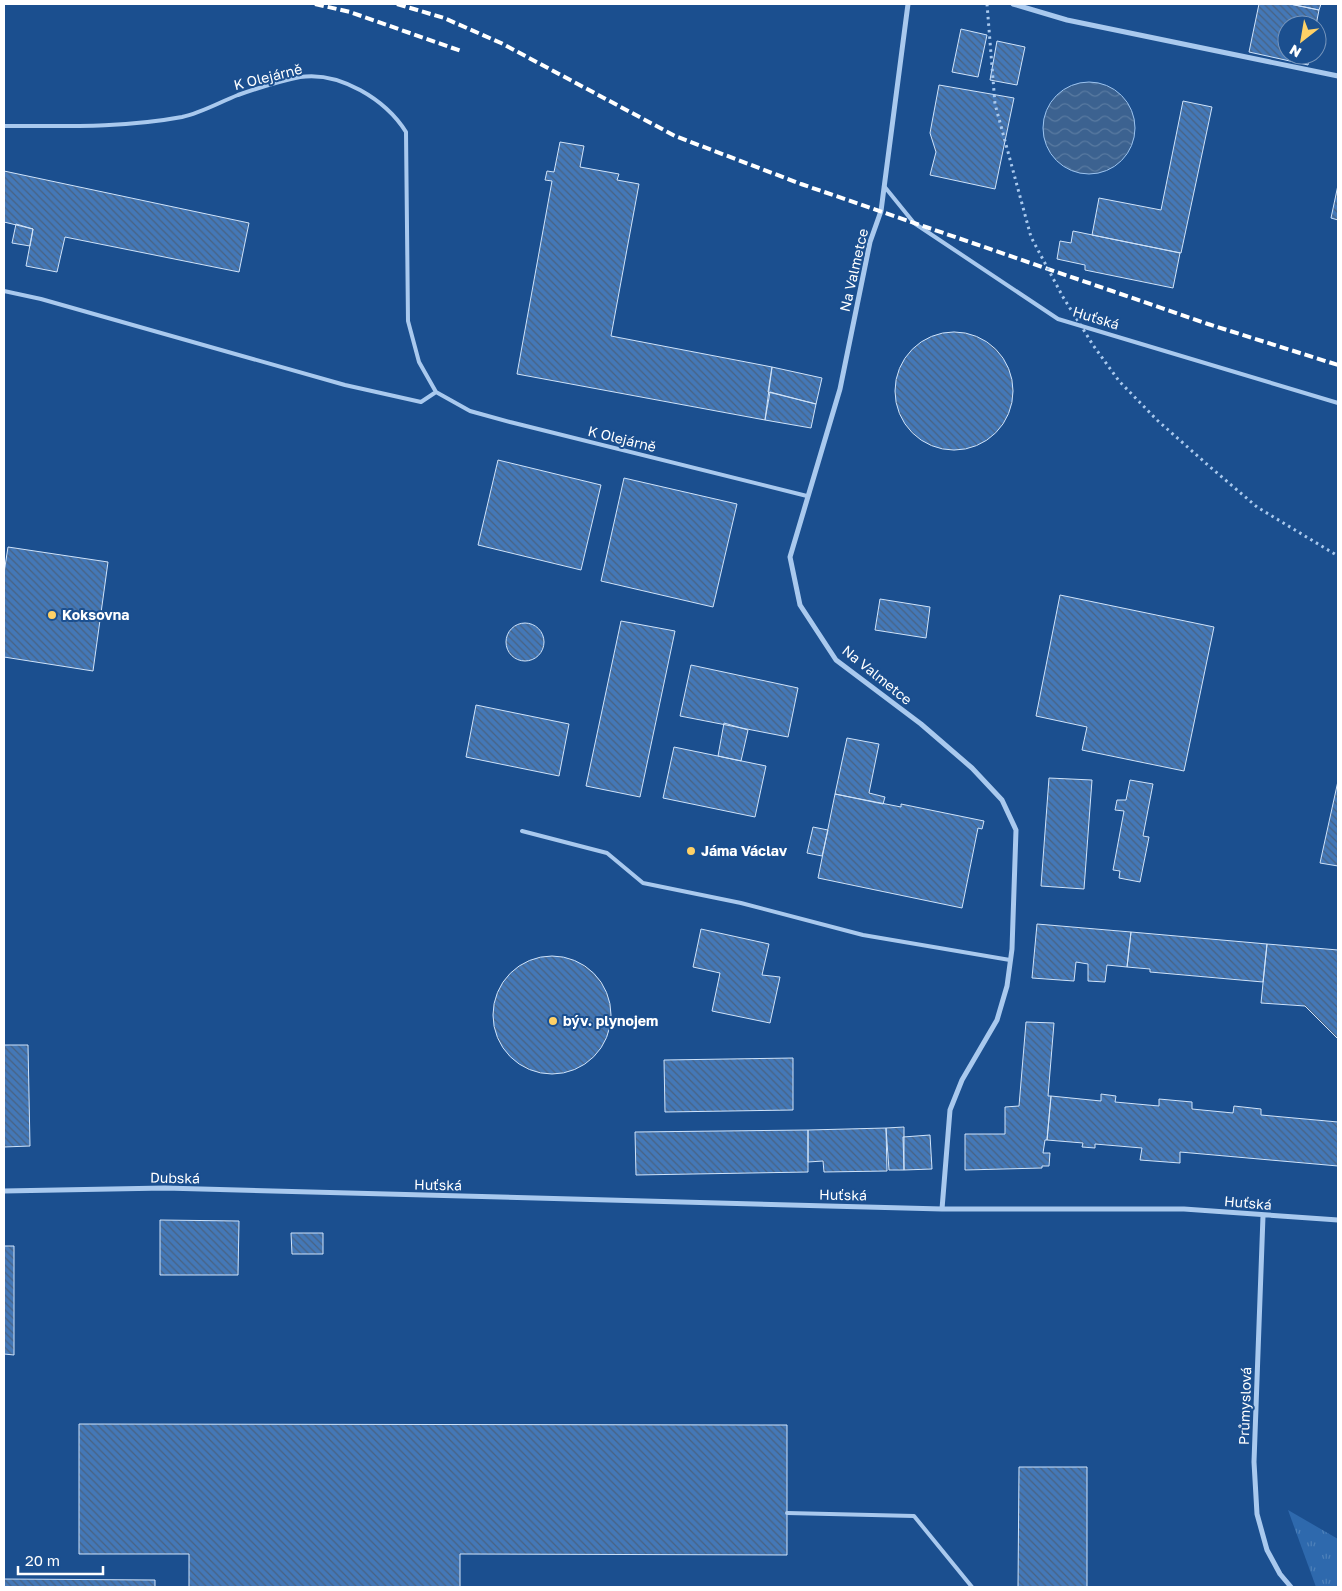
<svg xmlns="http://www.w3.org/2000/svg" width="1342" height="1591" font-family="'Golos Text',sans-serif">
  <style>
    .grass { fill: url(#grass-tufts) }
    .water { fill: url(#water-waves); stroke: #9cc4f0 }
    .building { fill: url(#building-back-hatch); stroke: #cfe3fa }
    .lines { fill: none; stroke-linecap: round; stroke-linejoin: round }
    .lane { stroke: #a9c9ee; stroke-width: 4 }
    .street { stroke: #a9c9ee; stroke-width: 5 }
    .rail { stroke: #fff; stroke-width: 4; stroke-dasharray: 9 4; stroke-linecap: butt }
    .path-bridge { stroke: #a9c9ee; stroke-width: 3; stroke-dasharray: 2.5 4; stroke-linecap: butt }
    .poi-dot { fill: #ffd166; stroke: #1b4f8f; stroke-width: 2 }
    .labels { text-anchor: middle; stroke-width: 4; stroke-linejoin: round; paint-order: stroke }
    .street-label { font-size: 14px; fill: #fff; stroke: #1b4f8f }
    .poi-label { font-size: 14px; font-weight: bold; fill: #fff; stroke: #1b4f8f; text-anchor: start }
  </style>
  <defs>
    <pattern id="grass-tufts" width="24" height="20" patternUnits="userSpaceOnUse" patternTransform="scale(1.25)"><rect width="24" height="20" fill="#2e69ad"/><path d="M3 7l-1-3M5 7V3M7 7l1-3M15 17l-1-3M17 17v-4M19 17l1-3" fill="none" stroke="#4d80b9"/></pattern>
    <pattern id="water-waves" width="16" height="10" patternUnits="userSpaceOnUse" patternTransform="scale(1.25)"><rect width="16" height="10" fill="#3c6290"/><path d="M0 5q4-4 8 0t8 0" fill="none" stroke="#597aa1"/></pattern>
    <pattern id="building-back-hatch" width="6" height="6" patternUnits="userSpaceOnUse" patternTransform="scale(1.25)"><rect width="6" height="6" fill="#4478b7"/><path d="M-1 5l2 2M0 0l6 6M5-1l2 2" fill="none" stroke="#486282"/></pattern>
  </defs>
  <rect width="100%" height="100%" fill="#1b4f8f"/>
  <!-- grass -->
  <path class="grass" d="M1288 1510 1338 1539V1587H1316Z"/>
  <!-- water -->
  <path class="water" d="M1043 128a46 46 0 1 1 92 0a46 46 0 1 1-92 0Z"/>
  <!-- building -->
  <path class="building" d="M1259 4H1290L1319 10 1316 25H1287V55H1310L1308 65 1249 52Z
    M1290 4H1321L1319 10Z
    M961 29 987 35 978 77 952 72Z
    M997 41 1025 47 1017 85 990 80Z
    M939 85 1014 98 995 189 930 175 936 152 930 133Z
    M1183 101 1212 107 1181 253 1092 235 1099 198 1161 210Z
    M560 142 584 146 580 167 619 174 617 180 639 184 611 336 772 367 765 420 517 374 552 181 545 180 547 171 554 172Z
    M4 171 249 223 239 272 65 237 57 272 26 266 33 229 4 222Z
    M1338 185V220L1331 218Z
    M16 224 33 229 30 246 12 243Z
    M1073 231 1180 253 1173 288 1085 270V265L1057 259 1060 241 1071 243Z
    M895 391a59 59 0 1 1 118 0a59 59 0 1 1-118 0Z
    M772 367 822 378 816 404 768 392Z
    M770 392 816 404 811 428 765 420Z
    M498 460 601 485 581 570 478 545Z
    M624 478 737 504 713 607 601 581Z
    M8 547 108 562 93 671 4 657V573Z
    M1060 595 1214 627 1184 771 1082 750 1087 727 1036 716Z
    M880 599 930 607 926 638 875 630Z
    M621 621 675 631 640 797 586 786Z
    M506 642a19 19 0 1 1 38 0a19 19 0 1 1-38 0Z
    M691 665 798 688 788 737 680 716Z
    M476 705 569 724 559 776 466 757Z
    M724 723 748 730 741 761 718 756Z
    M847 738 879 744 869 793 885 797 883 804 835 794Z
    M674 747 766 766 755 817 663 798Z
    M1049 778 1092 780 1084 889 1041 886Z
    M1130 780 1153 784 1143 836 1149 837 1140 882 1119 878 1120 871 1113 870 1124 811 1115 810 1117 800H1126Z
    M1338 781V866L1320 863Z
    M835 794 901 807V804L984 821 982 829 978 828 962 908 818 878Z
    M813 827 828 830 822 856 807 853Z
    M1037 924 1131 932 1127 967 1107 965 1105 982 1088 981V964L1076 962 1074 981 1032 978Z
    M701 929 769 944 762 975 780 977 770 1023 712 1011 720 973 693 967Z
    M1131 932 1267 944 1263 982 1150 972V969L1127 967Z
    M1267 944 1338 950V1039L1305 1006 1261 1003Z
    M493 1015a59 59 0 1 1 118 0a59 59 0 1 1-118 0Z
    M1026 1022 1054 1023 1048 1096H1051L1047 1140H1045L1043 1153H1050L1049 1166H1042V1168L965 1170V1134H1005V1107L1019 1106Z
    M4 1045H28L30 1146 4 1147Z
    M793 1058V1110L665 1112 664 1060Z
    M1101 1094 1116 1096 1115 1102 1159 1106V1099L1192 1102V1109L1233 1113 1234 1106 1261 1109V1115L1338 1122V1166L1180 1152V1163L1140 1160 1142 1148 1095 1144V1148L1082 1147 1083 1143 1047 1140 1051 1096 1101 1101Z
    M904 1127V1170H889L886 1128Z
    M886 1128 887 1171 824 1172 823 1161 808 1162V1130Z
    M808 1130V1172L636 1175 635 1132Z
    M930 1135 932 1169 904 1170 903 1137Z
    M160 1220 239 1221 238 1275H160Z
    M291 1233H323V1254H292Z
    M4 1246H14V1355L4 1354Z
    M79 1424 787 1425V1555L460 1554V1587H189V1554H79Z
    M1019 1467H1087V1587H1018Z
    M4 1579 155 1580V1587H4Z"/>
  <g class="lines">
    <!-- lane -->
    <path class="lane" d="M4 126C63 126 123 128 182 117 201 113 220 102 238 95 258 88 280 81 300 77 340 71 386 100 406 132L408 321 419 362 436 392 470 411 510 422 807 496
      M884 186 914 223 1058 319 1338 403
      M4 291 41 299 345 385 421 402 436 392
      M522 831 607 853 643 883 741 903 863 935 1010 960
      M787 1513 914 1516 972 1587"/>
    <!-- street -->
    <path class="street" d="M908 4 881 211 870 242 840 389 790 557 800 605 836 660 921 724 972 768 1002 800 1016 830 1012 949 1007 986 997 1020 962 1080 950 1110 942 1209
      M1013 4 1067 20 1338 76
      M4 1191 165 1188 942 1209H1184L1338 1220
      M1263 1216 1254 1462 1257 1514 1267 1550 1280 1574 1291 1587"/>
    <!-- rail -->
    <path class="rail" d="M315 4 350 12 461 51
      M397 4 444 18 501 43 675 136 801 184 1208 324 1338 365"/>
    <!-- path-bridge -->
    <path class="path-bridge" d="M987 4 995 104 1031 237 1063 297 1093 345 1119 381 1157 420 1209 466 1257 507 1338 556"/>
  </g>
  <!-- markers -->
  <g class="poi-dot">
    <circle cx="52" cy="615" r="5"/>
    <circle cx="691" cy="851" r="5"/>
    <circle cx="553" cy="1021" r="5"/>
  </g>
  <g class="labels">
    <!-- street labels -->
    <g class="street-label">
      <text transform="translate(268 77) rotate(-14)" y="5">K Olejárně</text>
      <text transform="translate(854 270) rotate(-77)" y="5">Na Valmetce</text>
      <text transform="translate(1096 318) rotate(17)" y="5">Huťská</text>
      <text transform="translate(622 439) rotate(14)" y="5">K Olejárně</text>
      <text transform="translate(877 675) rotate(39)" y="5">Na Valmetce</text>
      <text transform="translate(175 1178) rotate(1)" y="5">Dubská</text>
      <text transform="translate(438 1185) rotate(1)" y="5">Huťská</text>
      <text transform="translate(843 1195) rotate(1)" y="5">Huťská</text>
      <text transform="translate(1248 1203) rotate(5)" y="5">Huťská</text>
      <text transform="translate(1245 1406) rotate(-88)" y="5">Průmyslová</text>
    </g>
    <!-- poi labels -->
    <g class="poi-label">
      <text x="62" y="620">Koksovna</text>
      <text x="701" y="856">Jáma Václav</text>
      <text x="563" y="1026">býv. plynojem</text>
    </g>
  </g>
  <!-- border -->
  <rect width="1342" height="1591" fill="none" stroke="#ffffff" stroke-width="10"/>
  <!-- north arrow -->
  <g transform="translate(1302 40) rotate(211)"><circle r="24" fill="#1b4f8f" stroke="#7695bc"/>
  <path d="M0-4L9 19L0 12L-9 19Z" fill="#ffd166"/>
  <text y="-8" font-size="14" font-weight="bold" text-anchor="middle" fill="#ffffff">N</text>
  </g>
  <!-- scale -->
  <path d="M18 1566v8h85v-8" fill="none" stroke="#ffffff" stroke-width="2.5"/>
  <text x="25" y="1566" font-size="15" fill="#ffffff" stroke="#1b4f8f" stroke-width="4" paint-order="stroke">20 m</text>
</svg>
